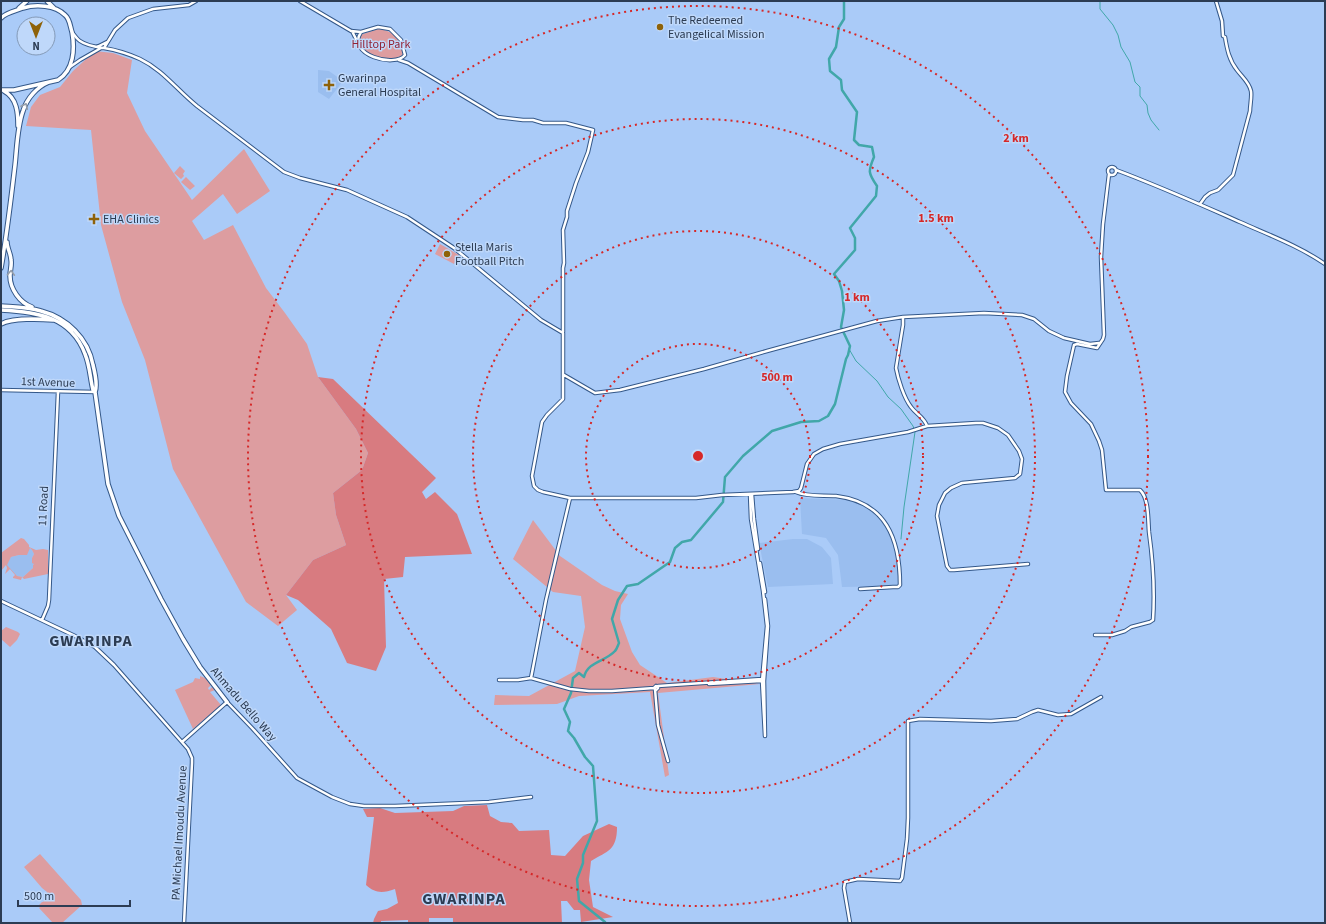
<svg xmlns="http://www.w3.org/2000/svg" width="1326" height="924" font-family="'Source Sans 3',sans-serif">
  <style>
    .built { fill: #9abeef }
    .green { fill: #dd9da0; fill-rule: evenodd }
    .forest { fill: #d87b80 }
    .lines { fill: none; stroke-linecap: round; stroke-linejoin: round }
    .stream { stroke: #41a7a9; stroke-width: 1 }
    .river { stroke: #41a7a9; stroke-width: 2.5 }
    .minor-casing { stroke: #345889; stroke-width: 4.5 }
    .major-casing { stroke: #345889; stroke-width: 5.5 }
    .minor { stroke: #fff; stroke-width: 2.5 }
    .major { stroke: #fff; stroke-width: 3.5 }
    .oneway { stroke: #969ea9 }
    .ring { fill: none; stroke: #d62828; stroke-width: 2; stroke-dasharray: 2 4 }
    .poi-dot { fill: #8e6209; stroke: #bfd8fa; stroke-width: 1.5 }
    .labels { text-anchor: middle; stroke-width: 3; stroke-linejoin: round; paint-order: stroke }
    .poi-label { font-size: 12px; fill: #2c3c53; stroke: #bfd8fa; text-anchor: start }
    .park-label { font-size: 12px; fill: #922335; stroke: #bfd8fa }
    .street-label { font-size: 12px; fill: #2c3c53; stroke: #bfd8fa }
    .district-label { font-size: 16px; font-weight: bold; letter-spacing: 1px; fill: #2c3c53; stroke: #bfd8fa }
    .centre { fill: #d62828; stroke: #bfd8fa; stroke-width: 2 }
    .ring-label { font-size: 12px; text-anchor: middle; font-weight: bold; fill: #d62828; stroke: #bfd8fa; stroke-width: 3; stroke-linejoin: round; paint-order: stroke }
  </style>
  <rect width="100%" height="100%" fill="#aacbf8"/>
  <!-- built -->
  <path class="built" d="M318 70 329 71 343 81 329 99 318 92Z
    M800 498 849 500 867 507 887 527 894 547 900 586 842 587 838 555 826 538 802 534Z
    M793 539H807L822 547 831 558 833 584 768 587 759 543Z
    M30 548 32 550 34 554 32 558 34 564 33 565V568L23 577 17 576 6 565 11 557 19 555H24Z"/>
  <!-- green -->
  <path class="green" d="M378 29C395 31 402 39 403 56 403 56 399 59 398 59 388 62 363 56 359 44 358 41 360 38 360 35Z
    M95 51 113 53 132 60 127 93 145 131 192 200 244 149 270 191 237 214 223 194 192 221 204 240 233 225 266 288 285 313 307 344 318 377 356 429 368 453 362 470 333 493 336 515 346 545 313 560 286 595 297 610 278 626 246 602 173 469 145 360 122 302 101 225 91 130 26 126 31 107 40 95 60 87 73 71Z
    M180 166 185 171 183 174 184 176 181 179 174 173Z
    M186 177 195 186 190 190 181 182Z
    M440 244 459 255 454 264 435 254Z
    M533 520 560 556 602 585 615 591 628 594 621 605 620 619 632 652 640 665 667 683 713 677 760 684 658 693 669 775 665 777 650 692 579 696 557 704 494 705 495 695 529 696 575 671 585 627 581 596 553 592 513 559Z
    M21 538 24 539 29 545V547L36 550 43 549 48 550V574L24 579 22 577 21 580 13 578V577L15 575 10 569 5 574 7 568 6 565 1 571V553ZM30 548 32 550 34 554 32 558V563L34 564 33 565V568L23 577 17 576 7 565 11 557 19 555H27Z
    M6 627 18 632 20 634 17 640 10 647 1 639V631Z
    M200 676 205 678 211 685 208 688 209 690 212 687 215 690 210 692 221 705 193 729 175 690 193 682 195 678 200 679Z
    M40 854 81 900 82 905 62 923H53L39 908 40 907 39 905 42 902H43L47 898 45 896 47 892 42 888 24 867Z"/>
  <!-- forest -->
  <path class="forest" d="M318 377 333 379 436 478 422 492 426 499 435 492 457 514 472 554 405 557 403 577 384 579 386 647 376 671 347 663 331 629 298 600 286 595 313 560 346 545 336 515 333 493 362 470 368 453 356 429Z
    M487 805 490 816 501 822 512 823 519 831 549 830 551 855 565 856 583 836 609 824 617 827C617 850 608 851 591 861L589 880 593 907 613 917 581 922 580 910H574L567 901H561L562 923H453V918H429V923H408V920L381 921V923H373L374 919 378 911 387 909 398 903 395 889C383 893 376 894 366 885L374 817H367L363 809 380 808 395 813 453 811 464 806Z"/>
  <g class="lines">
    <!-- stream -->
    <path class="stream" d="M1100 1V9L1113 25 1118 35 1121 47 1130 62 1135 82 1140 87V96L1147 105 1148 113 1151 120 1159 130
      M849 349 856 361 877 381 888 397 901 409 913 426 915 432 904 507 901 539
      M605 923V922"/>
    <!-- river -->
    <path class="river" d="M605 922 579 901 577 879 583 863V855L597 821 593 766 585 757 574 738 568 731 570 722 564 709 571 693 573 678 579 673 584 677C588 661 605 662 615 651 617 649 618 645 619 643L612 619 618 600 627 586 638 584 670 562 675 548 682 542 691 540 723 502 725 477 743 456 772 431 801 422 819 421 828 416 835 404 846 359 848 355 850 346 841 327 844 310 842 291 839 281 834 274 855 250V238L850 228 876 196 877 186C868 173 868 171 874 157L872 147 859 145 854 140 857 112 842 90 841 80 830 71 829 59 836 47 839 27 844 19V1"/>
    <defs>
      <path id="minor" d="M300 1 351 31 361 32 378 27 390 29 401 40 405 55C395 68 346 55 361 32
        M352 31 358 43
        M72 32C75 36 77 39 80 41 87 46 96 47 104 48 116 50 129 54 140 59 163 70 177 90 197 106L284 172 300 178 347 190 407 217 454 248 541 320 563 333V399L547 415 542 422 532 476 534 486 538 490 543 492 570 498H696L722 495 793 492 799 491 801 488 807 464 814 454 823 449 840 444 908 432 927 426 976 423H983L998 428 1008 435 1019 451 1022 459 1020 474 1015 478 962 483 951 488 945 493 939 505 937 516 947 566 950 570H954L1028 564
        M97 47 107 42
        M104 48 115 30 128 18 153 9 189 5 196 1
        M399 60 408 63 498 117 523 120H533L543 123H566L593 130 588 152 576 183 567 211V217L563 230 564 263 563 268V332
        M70 67 80 60 101 48
        M1108 171a4 4 0 1 1 8 0a4 4 0 1 1-8 0Z
        M1116 170C1159 186 1199 204 1240 222 1269 235 1299 246 1325 264
        M1200 204 1205 197 1210 193 1218 190 1233 175 1250 111C1250 105 1252 97 1251 91 1249 82 1242 77 1237 70 1229 60 1227 49 1225 37L1223 36 1222 21 1216 1
        M903 317V325L896 368C898 379 904 398 911 407 916 414 924 417 927 426
        M564 375 595 393 620 390 704 369 767 351 877 321 903 317 984 313 1022 315 1034 319 1049 331 1064 338 1090 344 1099 343
        M1 390 95 392
        M796 492C807 497 823 495 836 496 886 502 900 539 900 585L898 587H893L860 589
        M750 494 751 519 763 591 767 626 762 681 765 736
        M752 494 754 519 758 549
        M760 563 765 592
        M1 601 75 636 95 647 114 665 188 749 192 758V763L184 923
        M42 620 48 606 49 600 58 392
        M1095 635H1112L1125 631 1131 627 1150 622 1153 620C1155 590 1153 561 1149 532 1148 520 1149 498 1140 490H1106L1102 450 1099 441 1091 424 1071 403 1065 392 1067 376 1074 345 1077 344 1097 348 1103 339 1104 335 1101 257 1103 224 1109 174
        M531 678 546 600 570 498
        M499 680H518L531 678 570 689 589 691H612L654 688 656 686 658 688 656 690 654 688
        M709 684 761 681
        M658 686 762 679
        M655 689 658 725 668 761
        M765 736 764 681 768 626 765 599
        M182 742 227 702 252 728 297 778 332 797 350 804 364 806H395L489 802 531 797
        M850 923 844 888 845 882 858 879 900 881 902 878 907 839 908 818V721L920 719 991 721 1017 719 1032 712 1038 710 1058 715 1071 714 1101 697"/>
      <path id="major" d="M47 1 54 8
        M19 8 27 1
        M1 18C7 12 16 11 23 8 36 4 55 5 65 15 70 19 70 26 72 32 75 49 74 70 58 80L14 90H1
        M4 91C17 98 18 113 18 126
        M7 242C7 248 11 254 11 260 12 265 10 270 10 276 10 289 20 303 32 307
        M1 268C7 234 11 199 15 165 17 147 17 128 23 111 27 98 37 87 49 82
        M1 306C14 307 28 307 41 311 67 318 88 338 93 365 95 373 98 385 95 392
        M1 310C36 312 71 316 85 354 90 366 90 378 93 390L95 392 108 484 119 516 161 599 183 639 200 667 227 702
        M1 324C12 318 40 319 53 320"/>
    </defs>
    <!-- minor casing -->
    <use href="#minor" class="minor-casing"/>
    <!-- major casing -->
    <use href="#major" class="major-casing"/>
    <!-- minor -->
    <use href="#minor" class="minor"/>
    <!-- major -->
    <use href="#major" class="major"/>
  </g>
  <!-- one-way arrows -->
  <defs><path id="oneway-chevron" d="M-2-3.5L2.5 0L-2 3.5" fill="none" stroke-width="1.6" stroke-linecap="round" stroke-linejoin="round"/></defs>
  <g class="oneway">
    <use href="#oneway-chevron" transform="translate(25 106) rotate(-65)"/>
    <use href="#oneway-chevron" transform="translate(11 273) rotate(-87)"/>
  </g>
  <!-- distance rings -->
  <g class="ring">
    <circle cx="698" cy="456" r="112"/>
    <circle cx="698" cy="456" r="225"/>
    <circle cx="698" cy="456" r="337"/>
    <circle cx="698" cy="456" r="450"/>
  </g>
  <!-- markers -->
  <g class="poi-dot">
    <circle cx="660" cy="27" r="4"/>
    <path d="M327 79h4v4h4v4h-4v4h-4v-4h-4v-4h4z"/>
    <path d="M92 213h4v4h4v4h-4v4h-4v-4h-4v-4h4z"/>
    <circle cx="447" cy="254" r="4"/>
  </g>
  <g class="labels">
    <!-- poi labels -->
    <g class="poi-label">
      <text x="668" y="24">The Redeemed<tspan x="668" dy="14">Evangelical Mission</tspan></text>
      <text x="338" y="82">Gwarinpa<tspan x="338" dy="14">General Hospital</tspan></text>
      <text x="103" y="223">EHA Clinics</text>
      <text x="455" y="251">Stella Maris<tspan x="455" dy="14">Football Pitch</tspan></text>
    </g>
    <!-- park labels -->
    <g class="park-label">
      <text x="381" y="48">Hilltop Park</text>
    </g>
    <!-- street labels -->
    <g class="street-label">
      <text transform="translate(48 382) rotate(2)" y="4">1st Avenue</text>
      <text transform="translate(43 506) rotate(-87)" y="4">11 Road</text>
      <text transform="translate(244 704) rotate(49)" y="4">Ahmadu Bello Way</text>
      <text transform="translate(179 833) rotate(-87)" y="4">PA Michael Imoudu Avenue</text>
    </g>
    <!-- district labels -->
    <g class="district-label">
      <text x="91" y="646">GWARINPA</text>
      <text x="464" y="904">GWARINPA</text>
    </g>
  </g>
  <circle cx="698" cy="456" r="6" class="centre"/>
  <g class="ring-label">
    <text x="1016" y="142">2 km</text>
    <text x="936" y="222">1.5 km</text>
    <text x="857" y="301">1 km</text>
    <text x="777" y="381">500 m</text>
  </g>
  <!-- border -->
  <rect width="1326" height="924" fill="none" stroke="#2c3c53" stroke-width="4"/>
  <!-- north arrow -->
  <g transform="translate(36 36) rotate(180)"><circle r="19" fill="#bfd8fa" stroke="#849ab7"/>
  <path d="M0-3L7 15L0 10L-7 15Z" fill="#8e6209"/>
  <text y="-6" font-size="11" font-weight="bold" text-anchor="middle" fill="#2c3c53">N</text>
  </g>
  <!-- scale -->
  <path d="M18 900v6h112v-6" fill="none" stroke="#2c3c53" stroke-width="2"/>
  <text x="24" y="900" font-size="12" fill="#2c3c53" stroke="#bfd8fa" stroke-width="3" paint-order="stroke">500 m</text>
</svg>
